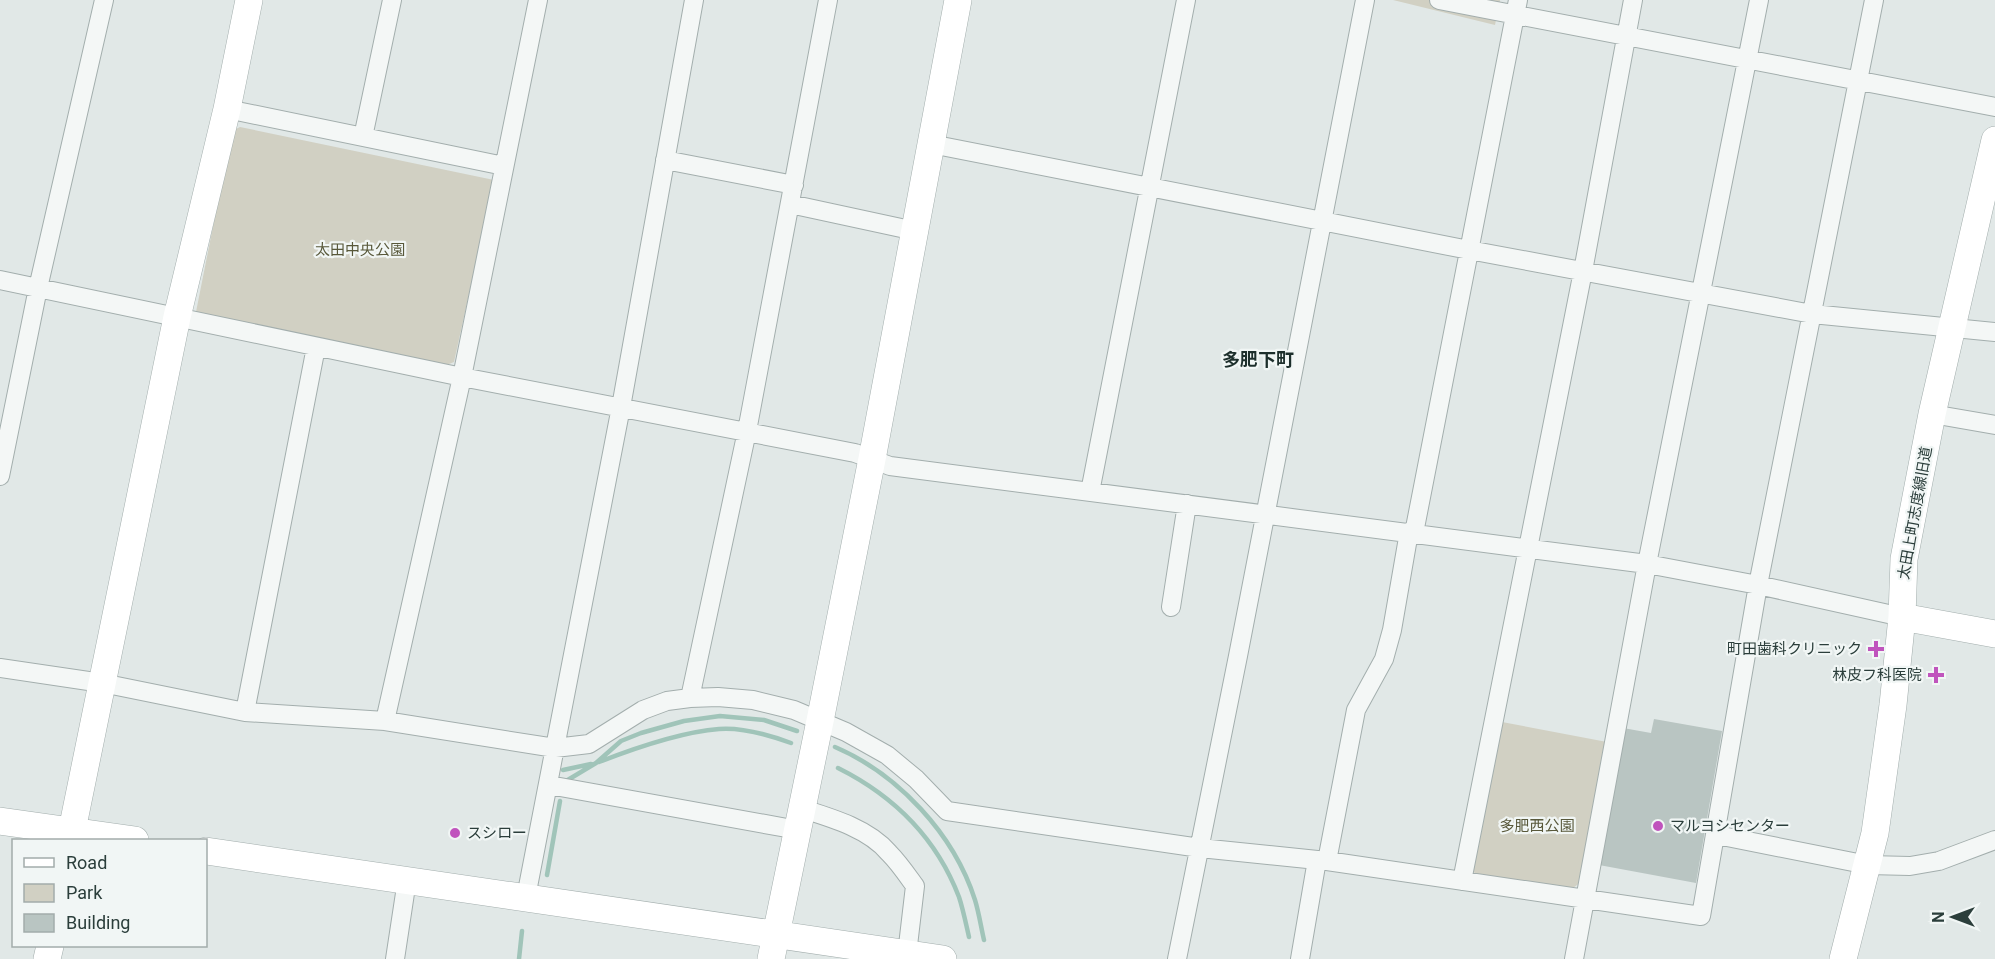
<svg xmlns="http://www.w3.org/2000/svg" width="1995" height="959" font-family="Roboto,'Noto Sans JP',sans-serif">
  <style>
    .green { fill: #d1d0c3 }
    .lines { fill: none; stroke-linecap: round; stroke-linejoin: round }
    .stream { stroke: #a0c4b9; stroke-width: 4.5 }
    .building { fill: #b9c5c2 }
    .street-casing { stroke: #a3aead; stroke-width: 20 }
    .secondary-casing { stroke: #a3aead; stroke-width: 28 }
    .street { stroke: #f4f7f6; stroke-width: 18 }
    .secondary { stroke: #fff; stroke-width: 27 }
    .poi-dot { fill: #c054bd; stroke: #f1f6f5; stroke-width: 2 }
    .labels { text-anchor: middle; stroke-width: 4.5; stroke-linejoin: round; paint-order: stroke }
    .park-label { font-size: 15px; fill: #58583a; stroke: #f1f6f5 }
    .street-label { font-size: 15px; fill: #2b3e3b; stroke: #f1f6f5 }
    .poi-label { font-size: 15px; fill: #2b3e3b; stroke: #f1f6f5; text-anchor: end }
    .quarter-label { font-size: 18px; font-weight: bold; fill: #1d2f2c; stroke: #f1f6f5 }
  </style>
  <rect width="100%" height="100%" fill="#e1e8e7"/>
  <!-- green -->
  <path class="green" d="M1393 0H1500L1495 25Z
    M240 127 494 180 454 362 444 366 196 312 232 131Z
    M1502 722 1607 742 1581 882 1573 888 1476 875 1472 869Z"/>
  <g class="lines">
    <!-- stream -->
    <path class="stream" d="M835 747C898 774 954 834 975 900 979 913 981 927 984 940
      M599 762C635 748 680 732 719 729 743 727 769 735 791 743
      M838 768C894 796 936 837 959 897 963 909 966 924 969 937
      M563 770 591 764
      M566 781 596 763 621 741 641 733 684 721 720 716 764 720 797 731
      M547 875 560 801
      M519 959 522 931"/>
  </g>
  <!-- building -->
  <path class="building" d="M1654 719 1722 731 1696 883 1599 865 1623 728 1651 733Z"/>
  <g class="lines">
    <defs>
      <path id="street" d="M1439 0 1995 107
        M227 109 504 166
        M363 137 392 0
        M931 144 1469 250 1812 314 1995 332
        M665 160 794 185
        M790 204 915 231
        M0 280 462 377 855 453 890 466 1647 564 1758 585 1902 617
        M1932 414 1995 425
        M0 476 38 288 104 0
        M1090 492 1186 0
        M1414 533 1518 0
        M1171 607 1187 504
        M0 668 102 683 245 712 385 721 555 748 589 744 643 710 667 701 690 698 718 697 753 700 794 710 846 732 887 755 916 779 947 811 1200 848 1327 861 1701 916 1758 585 1874 0
        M690 698 747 431 828 0
        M245 712 316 347
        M385 721 462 377 538 0
        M549 785 798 830
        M803 809C832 818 869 829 889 853 899 863 907 875 915 886L907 954
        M1717 835 1868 865 1910 866 1939 861 1995 840
        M1327 861 1356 710 1384 659 1392 630 1409 532
        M1462 881 1583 271 1633 0
        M526 897 621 407 694 0
        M395 959 407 880
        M1177 959 1238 656 1365 0
        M1300 959 1317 860
        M1574 959 1647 564 1759 0"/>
      <path id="secondary" d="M1902 617 1995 634
        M0 821 135 840
        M70 840 177 317 227 109 249 0
        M206 851 943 959
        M47 959 50 946
        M771 959 820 721 872 459 958 0
        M1843 959 1875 833 1893 705 1902 617 1904 559 1932 414 1995 140"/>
    </defs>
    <!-- street casing -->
    <use href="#street" class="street-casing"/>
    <!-- secondary casing -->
    <use href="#secondary" class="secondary-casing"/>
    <!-- street -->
    <use href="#street" class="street"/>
    <!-- secondary -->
    <use href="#secondary" class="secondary"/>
  </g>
  <!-- markers -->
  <g class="poi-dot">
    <path d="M1873 640h6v6h6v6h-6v6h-6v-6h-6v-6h6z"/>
    <path d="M1933 666h6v6h6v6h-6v6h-6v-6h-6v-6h6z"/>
    <circle cx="1658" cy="826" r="6"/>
    <circle cx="455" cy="833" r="6"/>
  </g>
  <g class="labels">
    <!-- park labels -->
    <g class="park-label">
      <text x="360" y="255">太田中央公園</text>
      <text x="1537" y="831">多肥西公園</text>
    </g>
    <!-- street labels -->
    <g class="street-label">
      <text transform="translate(1915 513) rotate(-80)" y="5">太田上町志度線旧道</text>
    </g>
    <!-- poi labels -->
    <g class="poi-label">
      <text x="1862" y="654">町田歯科クリニック</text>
      <text x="1922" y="680">林皮フ科医院</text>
      <text x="1670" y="831" text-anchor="start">マルヨシセンター</text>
      <text x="467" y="838" text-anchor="start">スシロー</text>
    </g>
    <!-- quarter labels -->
    <g class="quarter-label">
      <text x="1258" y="366">多肥下町</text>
    </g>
  </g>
  <!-- legend -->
  <rect x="12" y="839" width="195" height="108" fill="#f1f6f5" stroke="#a2acab" stroke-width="1.5"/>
  <rect x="24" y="858" width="30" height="9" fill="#ffffff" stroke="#a2acab" stroke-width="1.5"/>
  <text x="66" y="869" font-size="18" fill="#2b3e3b">Road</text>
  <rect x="24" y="884" width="30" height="18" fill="#d1d0c3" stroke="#a2acab" stroke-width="1.5"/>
  <text x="66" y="899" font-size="18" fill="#2b3e3b">Park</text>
  <rect x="24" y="914" width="30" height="18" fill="#b9c5c2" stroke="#a2acab" stroke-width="1.5"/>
  <text x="66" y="929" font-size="18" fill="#2b3e3b">Building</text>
  <!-- north arrow -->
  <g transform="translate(1953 917) rotate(270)" stroke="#f1f6f5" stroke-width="4.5" paint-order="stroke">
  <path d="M0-4.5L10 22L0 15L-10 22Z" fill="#2b3e3b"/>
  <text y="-9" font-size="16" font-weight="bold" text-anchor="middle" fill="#2b3e3b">N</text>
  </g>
</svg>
